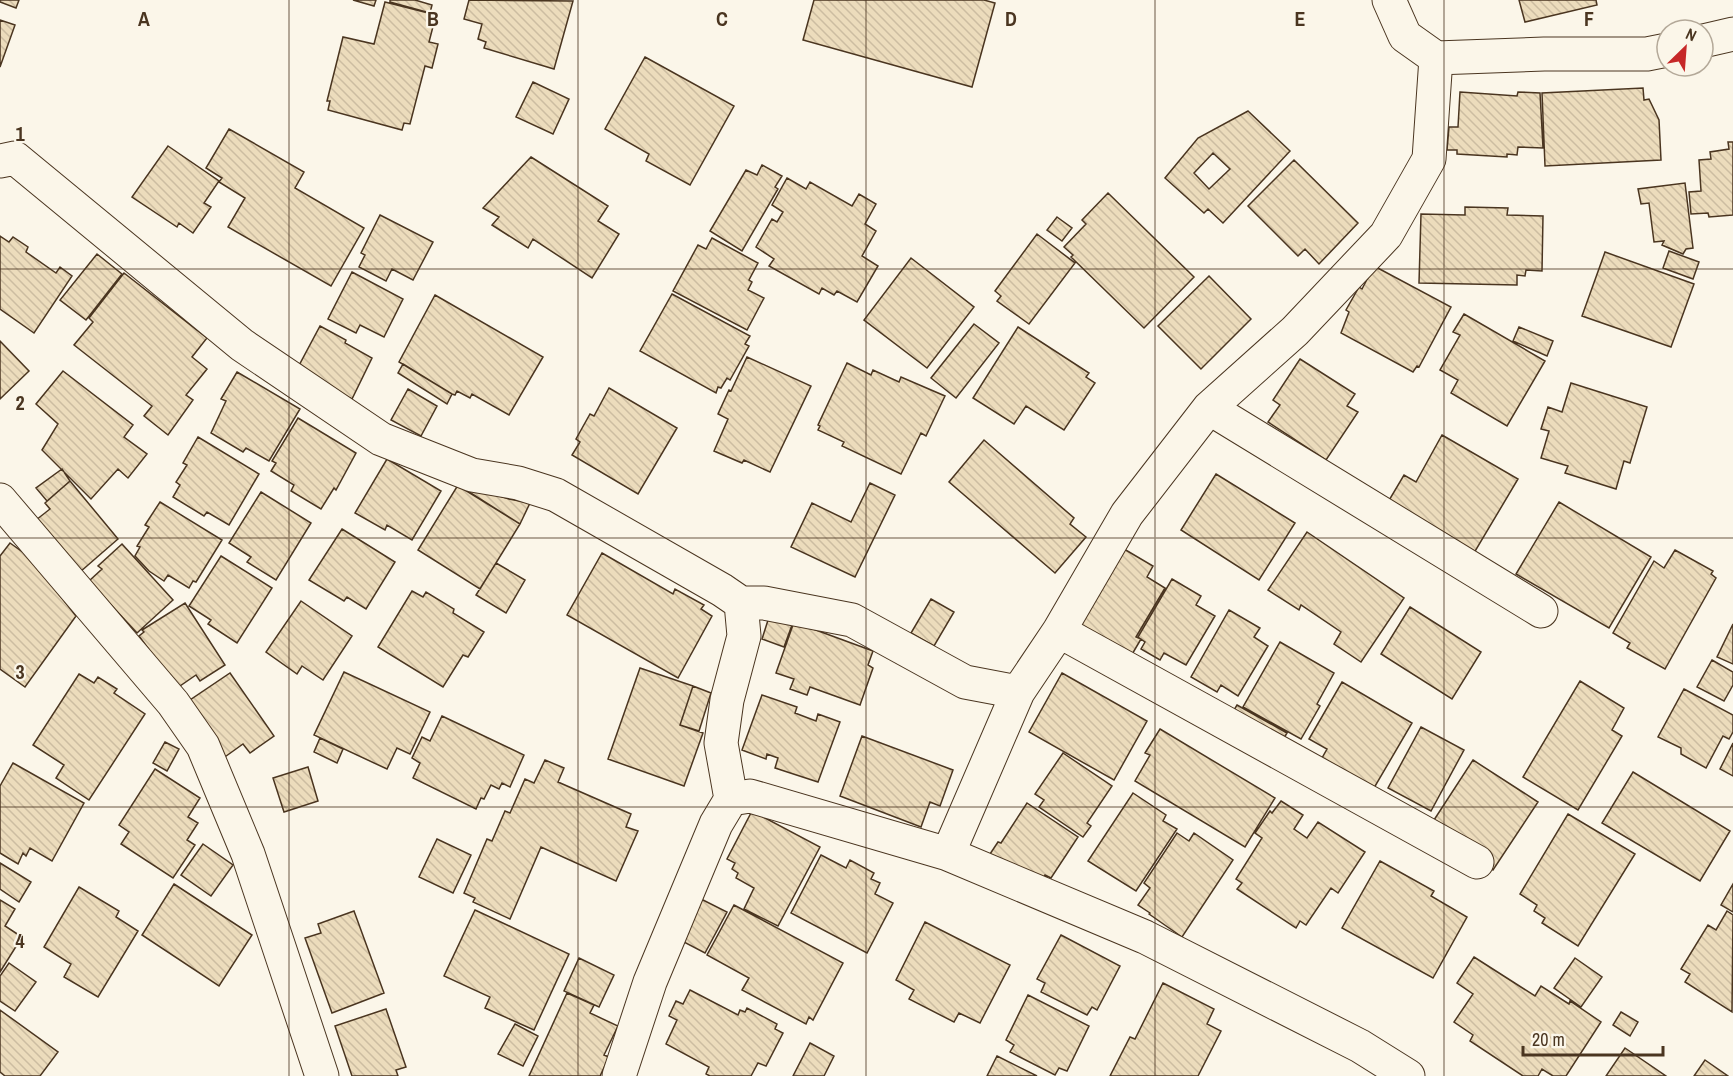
<svg xmlns="http://www.w3.org/2000/svg" width="1733" height="1076" font-family="'Archivo Narrow',sans-serif">
  <style>
    .building { fill: url(#building-back-hatch); stroke: #4a3520; stroke-width: 1.5; fill-rule: evenodd }
    .lines { fill: none; stroke-linecap: round; stroke-linejoin: round }
    .minor-casing { stroke: #4a3520; stroke-width: 35 }
    .minor { stroke: #fbf6e9; stroke-width: 33 }
    .grid { fill: none; stroke: #4a3520; stroke-width: 1.5; stroke-opacity: 0.55 }
    .grid-label { font-size: 20px; text-anchor: middle; font-weight: bold; fill: #4a3520; stroke: #fbf6e9; stroke-width: 4.5; stroke-linejoin: round; paint-order: stroke }
  </style>
  <defs>
    <pattern id="building-back-hatch" width="6" height="6" patternUnits="userSpaceOnUse" patternTransform="scale(1.5)"><rect width="6" height="6" fill="#ecdcbc"/><path d="M-1 5l2 2M0 0l6 6M5-1l2 2" fill="none" stroke="#ccbda1"/></pattern>
  </defs>
  <rect width="100%" height="100%" fill="#fbf6e9"/>
  <!-- building -->
  <path class="building" d="M0 0H19L16 8 0 2Z
    M353 0H376L374 6Z
    M390 0H415L432 5 430 13 390 2Z
    M469 0 573 1 554 69 484 48 486 42 478 39 482 24 464 19Z
    M814 0H984L995 3 972 87 803 40Z
    M1519 0H1596L1597 5 1525 22Z
    M385 2 436 15 429 42 438 44 432 68 425 66 410 124 404 123 402 130 328 110 330 101H327L343 37 374 44Z
    M0 20 15 25 0 67Z
    M645 57 734 106 690 185 646 161 649 154 605 129Z
    M533 82 569 99 553 134 516 117Z
    M1643 88 1644 100 1649 99 1659 120 1661 160 1545 166 1542 93Z
    M1460 92 1517 96 1518 92 1540 93 1543 148 1518 147 1517 155 1507 154V157L1457 154V150H1447L1449 127H1458Z
    M1248 111 1290 151 1223 223 1208 209 1204 213 1165 178 1198 138ZM1213 153 1230 169 1209 189 1194 173Z
    M229 129 304 172 295 188 364 228 331 286 228 227 245 198 219 182 222 178 206 168Z
    M1728 142H1733V215L1709 217 1708 213 1691 214 1689 192 1701 191 1699 160 1711 159 1710 152 1729 149Z
    M168 146 219 181 204 203 211 207 193 233 179 223 177 227 132 197Z
    M531 157 608 206 598 221 619 234 592 278 533 239 528 248 492 225 499 217 483 208Z
    M1294 160 1358 223 1319 264 1305 249 1298 256 1248 206Z
    M762 165 782 176 775 187 778 189 742 251 710 231 746 170 757 175Z
    M787 178 806 189 810 182 852 206 859 194 876 204 865 224 876 231 862 256 878 266 857 302 837 291 834 295 822 288 819 294 769 266 774 259 756 247 772 219 777 222 783 212 772 205Z
    M1685 183 1693 248 1686 249 1683 254 1662 245 1664 241 1654 242 1649 203 1641 204 1638 189Z
    M1108 193 1194 277 1144 328 1071 257 1073 255 1064 247 1086 224 1082 220Z
    M1465 207 1508 208 1507 215 1543 216 1542 271 1526 270 1525 276 1517 275V285L1419 283 1421 214 1465 215Z
    M380 215 433 242 413 280 392 269 386 281 359 267 365 255 361 253Z
    M1057 217 1072 228 1062 241 1047 230Z
    M1037 234 1075 263 1029 324 997 301 1001 296 995 291Z
    M0 236 9 242 13 237 28 247 26 252 56 273 60 267 72 276 34 333 0 309Z
    M712 238 758 263 749 280 752 282 748 290 764 298 747 330 673 291 698 245 706 249Z
    M1669 251 1699 262 1693 279 1663 268Z
    M1605 252 1694 284 1671 347 1582 316Z
    M97 254 122 274 86 320 60 300Z
    M911 258 974 307 927 368 864 320Z
    M1374 266 1451 307 1419 367 1417 366 1413 372 1341 333 1349 312 1346 310 1359 287 1362 289Z
    M352 272 403 299 384 337 360 325 356 333 328 319Z
    M124 273 207 338 192 357 207 369 186 395 193 400 168 435 144 416 152 406 74 345 93 322 89 318Z
    M1209 276 1251 319 1201 369 1158 326Z
    M672 294 750 336 745 344 749 346 730 380 727 378 721 388 718 387 716 393 640 351Z
    M435 295 543 357 509 415 472 394 470 398 457 391 455 395 452 394 399 362Z
    M1464 314 1545 361 1507 426 1451 393 1458 380 1440 370 1460 335 1453 332Z
    M974 324 999 343 956 398 931 378Z
    M320 326 346 340 345 343 372 358 352 399 295 373Z
    M1018 327 1089 373 1086 377 1095 383 1064 430 1026 406 1014 424 973 398Z
    M1519 327 1553 341 1547 356 1513 341Z
    M0 341 29 371 0 399Z
    M747 357 811 386 770 472 744 460 742 463 714 451 728 419 718 414 729 390 731 391Z
    M1300 359 1355 394 1347 406 1358 412 1326 460 1268 422 1280 405 1273 400Z
    M847 363 871 375 873 370 899 382 901 377 945 396 926 436 921 433 901 474 842 446 844 442 818 430 820 426 818 425Z
    M403 364 452 394 447 404 398 373Z
    M63 371 133 425 124 437 147 454 128 478 118 469 91 499 42 450 58 424 36 404Z
    M237 372 300 409 269 461 246 448 243 452 211 433 226 401 221 399Z
    M1571 383 1647 407 1630 463 1624 461 1616 489 1565 473 1568 466 1541 458 1549 431 1541 429 1548 407 1562 412Z
    M609 388 677 428 638 494 572 455 580 442 576 439 590 414 594 416Z
    M408 389 437 406 421 436 391 420Z
    M298 418 356 453 336 490 334 488 321 509 291 491 294 485 271 471 276 463 272 461Z
    M1442 435 1518 479 1474 553 1388 502 1404 475 1416 482Z
    M198 437 259 474 229 525 207 512 204 516 173 497 180 485 176 482 187 465 183 463Z
    M984 440 1074 518 1070 524 1086 537 1055 573 949 482Z
    M387 459 441 491 412 540 387 525 385 530 355 513Z
    M62 469 70 481 47 501 36 488Z
    M1216 474 1295 523 1259 580 1181 530Z
    M70 481 118 539 80 572 36 520 50 509 45 503Z
    M870 483 895 495 855 577 791 547 812 503 851 522Z
    M462 484 509 499 530 503 520 524 460 487Z
    M458 485 520 524 480 589 418 550Z
    M261 492 311 523 276 580 247 562 251 557 229 543Z
    M160 502 222 540 196 582 193 581 189 588 168 575 164 581 149 571 135 556 140 547 137 546 149 527 145 525Z
    M1559 502 1651 557 1609 628 1516 574Z
    M342 529 395 562 366 609 347 597 344 601 309 580Z
    M1307 532 1404 598 1361 662 1334 644 1341 632 1301 605 1299 610 1268 590Z
    M10 543 31 558 76 616 25 687 0 669V556Z
    M122 544 173 600 137 633 89 581 102 569 98 566Z
    M1124 549 1153 566 1147 577 1165 588 1136 637 1141 639 1127 663 1075 633Z
    M1675 550 1713 571 1711 574 1716 578 1665 669 1627 648 1630 643 1613 633 1654 561 1664 568Z
    M602 553 673 594 675 589 704 605 701 609 712 616 678 678 567 615Z
    M221 556 272 588 237 643 208 624 211 620 189 606Z
    M496 563 525 580 506 613 476 595Z
    M1172 579 1201 596 1196 605 1215 616 1186 665 1164 653 1160 660 1141 649 1145 642 1138 637Z
    M412 591 423 597 426 592 454 609 453 613 484 632 468 657 463 655 443 687 378 647Z
    M931 599 954 612 934 646 911 633Z
    M301 601 352 636 323 680 302 666 297 674 266 652Z
    M185 603 225 665 200 681 196 675 177 688 139 636 144 632 142 630Z
    M1410 607 1481 652 1452 699 1381 654Z
    M1229 610 1260 628 1254 637 1268 646 1238 696 1221 685 1217 692 1191 677Z
    M769 617 792 625 784 647 762 639Z
    M794 622 873 651 868 665 873 668 860 705 810 687 807 695 790 689 794 679 776 673Z
    M1733 624V664L1717 657Z
    M1280 642 1334 673 1317 704 1320 706 1301 739 1243 707Z
    M1712 660 1733 672V685L1724 701 1697 687Z
    M640 668 693 686 680 725 703 733 684 786 608 759Z
    M344 672 430 712 410 754 397 748 387 769 314 735Z
    M230 673 274 736 250 753 243 744 222 759 190 700Z
    M1062 673 1147 721 1114 780 1029 732Z
    M79 674 94 683 98 677 117 689 114 693 145 714 89 800 56 778 64 765 33 745Z
    M1580 681 1624 708 1612 730 1622 736 1578 810 1523 777Z
    M1342 682 1412 723 1374 788 1322 758 1327 749 1309 739Z
    M693 686 711 693 699 731 680 725Z
    M1684 689 1733 715V732L1729 739 1723 736 1706 768 1681 754V748L1658 737Z
    M762 695 797 707 795 713 816 721 818 714 840 722 818 782 775 768 778 758 767 754 766 759 742 750Z
    M1237 705 1287 733 1272 758 1222 730Z
    M442 716 524 755 510 787 502 783 499 789 491 785 484 799 481 798 476 809 413 778 420 763 412 758 422 737 430 741Z
    M1421 727 1464 750 1431 811 1388 788Z
    M1160 729 1275 798 1245 847 1135 781 1150 755 1145 753Z
    M862 736 953 770 940 806 930 802 921 827 840 796Z
    M320 738 343 749 337 763 314 752Z
    M165 742 179 749 167 771 153 763Z
    M1733 743V776L1720 769Z
    M1063 753 1112 786 1087 823 1091 826 1083 837 1039 807 1044 800 1035 794Z
    M545 760 564 768 558 782 631 814 626 827 638 831 616 881 541 847 510 919 473 902 475 898 464 893 487 839 492 841 505 811 510 813 525 779 534 783Z
    M1473 760 1538 802 1493 870 1465 851 1434 820Z
    M13 763 84 803 52 861 30 848 26 856 23 853 18 864 0 853V786Z
    M308 767 318 801 284 812 273 778Z
    M155 769 200 798 188 817 198 823 187 840 195 845 173 878 121 844 129 832 119 825Z
    M1633 772 1730 831 1700 881 1602 823Z
    M1133 793 1166 815 1163 821 1177 829 1136 891 1088 861Z
    M1281 801 1303 815 1294 829 1307 838 1318 822 1365 852 1338 893 1331 888 1306 925 1300 921 1296 928 1237 889 1242 883 1236 879 1262 838 1255 833 1270 811 1272 813Z
    M1027 803 1078 837 1051 878 1045 875 1040 883 988 857 998 842 1001 843Z
    M752 811 820 847 778 926 744 909 754 888 736 878 738 873 732 869 735 863 727 859Z
    M1568 814 1635 854 1578 946 1542 923 1545 918 1534 911 1537 905 1520 894Z
    M1177 833 1189 841 1194 833 1233 860 1182 937 1149 914 1150 913 1138 905 1150 888 1144 883Z
    M437 839 471 855 453 893 419 877Z
    M203 844 233 865 211 896 181 875Z
    M821 855 846 868 850 860 874 873 871 879 880 883 875 894 893 903 867 953 791 913Z
    M1380 861 1434 891 1431 896 1467 917 1433 978 1342 928Z
    M0 863 31 882 19 902 0 889Z
    M174 884 252 935 219 986 142 935Z
    M1733 884V912L1721 905Z
    M79 887 119 911 116 917 138 931 98 997 64 977 71 964 44 947Z
    M701 899 727 912 705 953 680 940Z
    M0 900 15 909 5 926 22 937 0 972Z
    M734 905 843 963 813 1020 809 1017 806 1024 742 990 749 978 707 955Z
    M475 910 569 954 534 1030 485 1008 490 997 444 976Z
    M354 911 384 993 332 1013 305 938 321 933 318 924Z
    M1727 911 1733 915 1732 1012 1685 982 1690 974 1681 969 1708 925 1716 930Z
    M925 922 1010 965 980 1023 959 1013 954 1022 909 999 914 990 896 980Z
    M1061 935 1120 966 1097 1010 1092 1007 1087 1015 1041 992 1045 983 1037 979Z
    M1474 957 1535 996 1541 986 1569 1004 1570 1001 1601 1022 1566 1076H1553L1542 1069 1538 1076H1523L1470 1041 1473 1035 1454 1022 1473 994 1457 983Z
    M579 958 614 975 599 1007 564 991Z
    M1575 958 1602 977 1581 1007 1554 988Z
    M9 963 36 982 15 1011 0 1001V976Z
    M1163 983 1214 1009 1207 1024 1221 1031 1198 1076H1110L1130 1037 1135 1039Z
    M690 990 738 1015 740 1010 745 1012 747 1008 777 1024 775 1029 783 1033 766 1066 758 1063 751 1076H710L706 1074 709 1067 666 1044 677 1020 669 1016 676 1001 683 1004Z
    M567 993 594 1005 590 1013 618 1026 604 1055 609 1057 600 1076H529Z
    M1028 995 1089 1026 1067 1071 1059 1068 1055 1075 1010 1052 1014 1045 1006 1040Z
    M386 1009 406 1067 396 1070 398 1076H352L335 1026Z
    M0 1010 58 1052 40 1076H5L0 1072Z
    M1621 1012 1638 1022 1630 1036 1613 1025Z
    M515 1024 538 1036 523 1066 498 1054Z
    M810 1043 834 1056 824 1076H793Z
    M1625 1048 1666 1076H1606Z
    M997 1056 1037 1076H987Z
    M1705 1060 1728 1076H1694Z"/>
  <g class="lines">
    <defs>
      <path id="minor" d="M1389 0 1405 36 1436 58 1544 54H1647L1667 50
        M1703 41 1733 34
        M0 161 15 158 242 345 381 439 472 475 518 483 556 495 722 590 741 603 744 636 727 700 721 743 731 799 716 824 650 982 619 1076
        M1209 408 1541 611
        M0 500 173 703 203 746 248 854 322 1076
        M741 603H764L852 620 965 682 1018 692
        M1059 631 1477 862
        M731 799 750 796 948 854 1145 937 1360 1046 1408 1076
        M948 854 1018 692 1059 631 1127 514 1209 408 1295 331 1386 235 1429 159 1436 58"/>
    </defs>
    <!-- minor casing -->
    <use href="#minor" class="minor-casing"/>
    <!-- minor -->
    <use href="#minor" class="minor"/>
  </g>
  <!-- grid -->
  <path class="grid" d="M289 0V1076M578 0V1076M866 0V1076M1155 0V1076M1444 0V1076M0 269H1733M0 538H1733M0 807H1733"/>
  <g class="grid-label">
    <text x="144" y="26">A</text>
    <text x="433" y="26">B</text>
    <text x="722" y="26">C</text>
    <text x="1011" y="26">D</text>
    <text x="1300" y="26">E</text>
    <text x="1589" y="26">F</text>
    <text x="20" y="141">1</text>
    <text x="20" y="410">2</text>
    <text x="20" y="679">3</text>
    <text x="20" y="948">4</text>
  </g>
  <!-- north arrow -->
  <g transform="translate(1685 48) rotate(25)"><circle r="28" fill="#fbf6e9" stroke="#b4a999" stroke-width="1.5"/>
  <path d="M0-4.5L10 22L0 15L-10 22Z" fill="#c62828"/>
  <text y="-9" font-size="16" font-weight="bold" text-anchor="middle" fill="#4a3520">N</text>
  </g>
  <!-- scale -->
  <path d="M1523 1046v9h140v-9" fill="none" stroke="#4a3520" stroke-width="3"/>
  <text x="1532" y="1046" font-size="18" fill="#4a3520" stroke="#fbf6e9" stroke-width="4.5" paint-order="stroke">20 m</text>
</svg>
